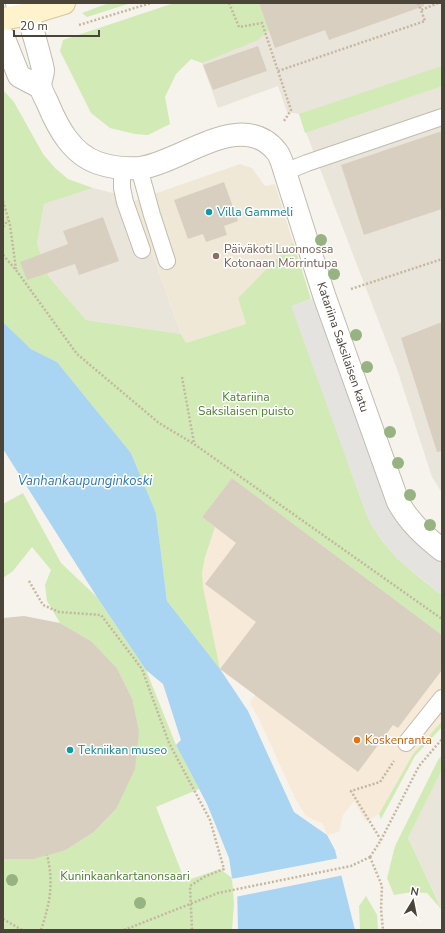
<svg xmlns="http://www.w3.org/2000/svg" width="445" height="933" font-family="'Nunito Sans',sans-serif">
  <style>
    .residential { fill: #eae5da }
    .commercial { fill: #f7ead8 }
    .education { fill: #efe8d6 }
    .green { fill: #d2eab5 }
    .parking { fill: #e5e3e0 }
    .water { fill: #a9d4f2 }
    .pier { fill: #f6f3ec }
    .building { fill: #d8cfc1 }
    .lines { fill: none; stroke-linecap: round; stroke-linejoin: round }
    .service-casing { stroke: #c2bbae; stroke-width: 18 }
    .minor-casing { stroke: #c2bbae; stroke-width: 24 }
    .secondary-casing { stroke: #d6c79b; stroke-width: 24 }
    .path { stroke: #c4b79f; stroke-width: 2.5; stroke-dasharray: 2 2; stroke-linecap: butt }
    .service { stroke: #fff; stroke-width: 16 }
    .minor { stroke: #fff; stroke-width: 22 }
    .secondary { stroke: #fff3cd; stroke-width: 22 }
    .tree { fill: #97b381 }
    .culture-dot { fill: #0f9aa8; stroke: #fff; stroke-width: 1.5 }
    .education-dot { fill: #8d6e63; stroke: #fff; stroke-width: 1.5 }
    .food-dot { fill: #e8710a; stroke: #fff; stroke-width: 1.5 }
    .labels { text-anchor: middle; stroke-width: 3; stroke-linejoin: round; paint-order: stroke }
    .culture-label { font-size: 12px; fill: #0d838f; stroke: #fff; text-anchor: start }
    .education-label { font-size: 12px; fill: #785e54; stroke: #fff; text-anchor: start }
    .street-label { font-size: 12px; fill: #4b4439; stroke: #fff }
    .park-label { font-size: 12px; fill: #4a7f2a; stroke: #fff }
    .food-label { font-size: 12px; fill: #c56008; stroke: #fff; text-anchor: start }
    .water-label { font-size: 13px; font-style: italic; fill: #2e7ab2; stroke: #fff }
  </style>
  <rect width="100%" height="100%" fill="#f6f3ec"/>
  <!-- residential -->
  <path class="residential" d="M189 3H442V493L432 477 397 369 299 114 287 112 278 86 218 108 202 63Z
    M93 188 113 193 130 191 181 334 86 320 49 277 37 244 44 204Z
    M442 770V909L408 838Z"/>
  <!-- commercial -->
  <path class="commercial" d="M232 478 442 635V721L413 754 379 814 366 822 354 801 343 815 339 832 327 835 323 824 306 816 296 800 259 719 251 705 250 702 255 695 220 669 203 587 202 573 205 557 202 517Z"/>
  <!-- education -->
  <path class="education" d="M240 164 252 168 265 186 275 184 293 242 238 298 246 324 186 343 181 334 134 201Z"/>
  <!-- green -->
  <path class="green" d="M109 3H131L87 17 82 13Z
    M174 3H259L269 30 258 40 202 63 191 59 176 74 165 97 170 124 148 135 135 134 110 128 91 113 60 51 63 40Z
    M442 66V86L305 133 299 114Z
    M3 90 14 102 43 154 55 168 68 179 93 188 44 204 37 244 49 277 86 320 181 334 186 343 246 324 238 298 293 242 311 299 292 306 366 513C383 551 410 570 442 595V635L232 478 202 517 215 527 205 557 202 573 203 587 220 669 167 601 156 513 131 453 57 362 31 349 3 322Z
    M23 493 61 563 97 597 146 670 176 745 199 789 156 807 185 881 220 869 232 878 234 904 232 930H3V859L66 850 94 832 116 809 132 698 117 668 91 641 60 623 47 601 45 585 51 570 32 547 13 571 3 578V504Z
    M442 721V727L415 756 381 819 379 814 413 754Z
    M442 755V770L408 838 442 910 427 893 412 892 394 895 387 878 395 846 438 760Z
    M366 896 377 915 378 930H360L359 906Z"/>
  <!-- parking -->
  <path class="parking" d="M324 295 398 502 442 550V595L397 559 379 536 371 525 366 513 291 306Z"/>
  <!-- water -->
  <path class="water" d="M3 322 31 349 57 362 131 453 156 513 167 601 220 669 248 711 294 812 327 835 335 850 355 930H238L237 883 232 878 229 858 207 804 176 745 181 740 163 684 146 670 97 597 3 449Z"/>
  <!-- pier -->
  <path class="pier" d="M339 858 344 875 235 897V884L231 879Z"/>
  <!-- building -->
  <path class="building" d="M259 3H424V6L329 40 325 30 275 48Z
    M258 46 267 71 213 90 203 65Z
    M442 131V209L364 235 341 165Z
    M224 182 238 221 224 226 227 235 206 242 203 234 188 239 174 200Z
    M103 217 119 261 79 275 75 264 27 280 20 262 68 244 63 231Z
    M442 322V451L437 452 401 338Z
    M232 478 442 635V670L398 728 393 725 358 772 220 669 256 622 205 584 236 543 202 517Z
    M24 616 60 623 91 641 117 668 132 698 139 732 135 769 116 809 94 832 66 850 33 859H3V618Z"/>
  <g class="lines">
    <defs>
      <path id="service" d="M122 167V188L125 202 142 250
        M139 168 152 215 167 261
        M285 172 307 163 442 117
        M406 743 442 698"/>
      <path id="minor" d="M17 3C20 6 25 10 27 14 30 19 42 64 43 70 43 76 39 82 41 88 42 93 46 99 48 104 58 128 72 154 98 163 110 167 127 169 140 168 181 163 242 107 277 152 281 157 283 166 285 172L324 295 398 502C409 522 424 536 442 550
        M3 36 19 76 40 87"/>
      <path id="secondary" d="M3 19 28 14 64 3"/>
    </defs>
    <!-- service casing -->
    <use href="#service" class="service-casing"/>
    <!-- minor casing -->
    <use href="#minor" class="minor-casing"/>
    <!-- secondary casing -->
    <use href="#secondary" class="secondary-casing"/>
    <!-- path -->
    <path class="path" d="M229 3 239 27 262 23 291 110 284 121
      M418 3 421 10 438 3
      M79 25 151 3
      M278 71 425 21 421 10
      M3 201 10 225 16 269
      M3 227 8 220
      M3 255 16 270 77 354 159 423 194 444 442 619
      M351 289 442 259
      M182 377 194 443
      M29 581 43 605 59 612 101 615 142 669 169 743 210 820 224 869 204 877 190 886 192 930
      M381 840 351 791 380 782 394 761
      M370 857 381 840 419 766 442 739
      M370 857 382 886 381 909 383 930
      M3 919 22 930
      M41 930C50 903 54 883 47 855
      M124 930 218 893 351 866 370 857"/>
    <!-- service -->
    <use href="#service" class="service"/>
    <!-- minor -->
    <use href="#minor" class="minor"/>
    <!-- secondary -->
    <use href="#secondary" class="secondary"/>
  </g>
  <!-- trees -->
  <g class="tree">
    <circle cx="321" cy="240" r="6"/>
    <circle cx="334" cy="274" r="6"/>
    <circle cx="356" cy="335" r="6"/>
    <circle cx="367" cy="367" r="6"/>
    <circle cx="390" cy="432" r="6"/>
    <circle cx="398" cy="463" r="6"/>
    <circle cx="410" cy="495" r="6"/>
    <circle cx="430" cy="525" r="6"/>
    <circle cx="12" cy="880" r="6"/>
    <circle cx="140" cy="903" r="6"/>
  </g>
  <!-- markers -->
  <g class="culture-dot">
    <circle cx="209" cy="212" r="4"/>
    <circle cx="70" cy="750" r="4"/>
  </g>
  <circle class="education-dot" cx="216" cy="256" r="4"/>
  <circle class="food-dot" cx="357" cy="740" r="4"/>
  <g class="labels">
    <!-- culture labels -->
    <g class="culture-label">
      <text x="217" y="216">Villa Gammeli</text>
      <text x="78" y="754">Tekniikan museo</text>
    </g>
    <!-- education labels -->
    <g class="education-label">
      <text x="224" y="253">Päiväkoti Luonnossa<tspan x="224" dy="14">Kotonaan Mörrintupa</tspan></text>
    </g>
    <!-- street labels -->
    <g class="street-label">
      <text transform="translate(343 347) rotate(71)" y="4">Katariina Saksilaisen katu</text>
    </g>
    <!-- park labels -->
    <g class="park-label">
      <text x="246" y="401">Katariina<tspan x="246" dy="14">Saksilaisen puisto</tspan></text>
      <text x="125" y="880">Kuninkaankartanonsaari</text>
    </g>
    <!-- food labels -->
    <g class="food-label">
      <text x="365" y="744">Koskenranta</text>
    </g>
    <!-- water labels -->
    <g class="water-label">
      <text x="85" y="485">Vanhankaupunginkoski</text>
    </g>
  </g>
  <!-- border -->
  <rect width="445" height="933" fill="none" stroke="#4b4439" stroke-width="8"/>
  <!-- north arrow -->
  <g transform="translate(413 901) rotate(10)" stroke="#ffffff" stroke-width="3" paint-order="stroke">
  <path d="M0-3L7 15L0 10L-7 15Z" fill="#4b4439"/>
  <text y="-6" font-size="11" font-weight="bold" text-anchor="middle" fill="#4b4439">N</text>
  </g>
  <!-- scale -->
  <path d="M14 30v6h85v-6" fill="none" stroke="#4b4439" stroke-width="2"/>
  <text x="20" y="30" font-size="12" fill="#4b4439" stroke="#ffffff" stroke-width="3" paint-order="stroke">20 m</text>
</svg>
